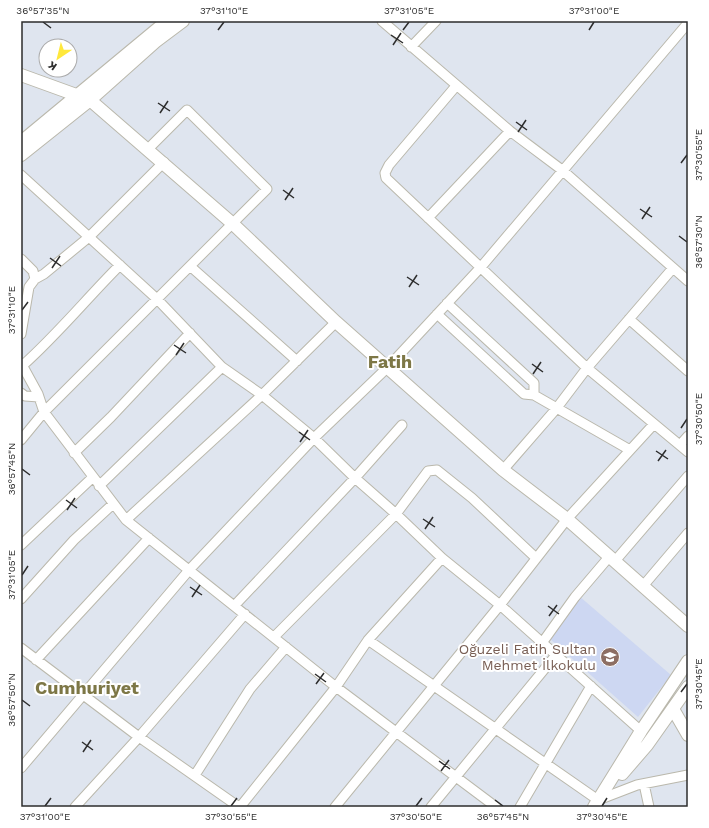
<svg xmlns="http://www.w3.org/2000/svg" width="709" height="828" font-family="'Work Sans',sans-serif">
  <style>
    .education { fill: #cdd7f2 }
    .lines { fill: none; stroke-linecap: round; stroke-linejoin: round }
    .street-casing { stroke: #bab8ac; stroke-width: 11 }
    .secondary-casing { stroke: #bab8ac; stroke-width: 14 }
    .street { stroke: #fff; stroke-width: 9 }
    .secondary { stroke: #fff; stroke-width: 12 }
    .ticks { fill: none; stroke: #2d2d2d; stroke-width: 1.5 }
    .labels { text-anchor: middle; stroke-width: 4; stroke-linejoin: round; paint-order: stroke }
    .education-label { font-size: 14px; fill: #785e54; stroke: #fff; text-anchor: end }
    .district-label { font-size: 18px; font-weight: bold; fill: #7d7746; stroke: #fff }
    .neatline { fill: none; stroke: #2d2d2d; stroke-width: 1.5 }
    .ticks-label { font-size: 10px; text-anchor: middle; fill: #2d2d2d }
  </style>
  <rect width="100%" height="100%" fill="#dfe5ef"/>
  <!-- education -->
  <path class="education" d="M579 596 671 675 638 717 549 638Z"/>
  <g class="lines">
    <defs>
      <path id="street" d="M382 21 510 131 562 170 688 281
        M411 47 436 21
        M456 86 389 165 385 173 386 178 587 368 688 452
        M21 175 157 299 222 367 262 395 314 438 355 478 396 514 442 558 500 605 641 731
        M428 218 510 131
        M21 259 33 271 35 279 29 287 21 334
        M190 266 297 361
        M35 279 44 274 89 237 164 162
        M447 303 534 383V395L630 450
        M437 314 524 394 534 395
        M629 319 688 371
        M21 363 38 394 44 412 126 520 336 687 496 807
        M22 366C57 335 87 298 120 265
        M21 393 25 396 39 397
        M21 440 44 412 267 189 187 110 148 149
        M680 445 688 436
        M74 453 111 417 190 333
        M503 470 556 409 587 368 673 268
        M99 486 222 367
        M126 520 262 395 336 322
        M21 545 92 478
        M615 561 688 476
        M643 586 688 533
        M21 599 74 540 113 504
        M235 605 355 478 402 425
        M274 637 396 514 428 471 437 470 472 498 536 558
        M368 640 598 800 637 785 688 775
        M542 643 575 597 609 557
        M21 648 139 737 239 807
        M36 660 149 538
        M21 768 190 569 314 438 388 367 481 267 688 23
        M195 775 250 689 286 647
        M644 784 649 807
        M75 807 139 737 245 614
        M240 807 336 687 368 640 442 558
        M335 807 500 605 567 519 654 424
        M431 807 556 655
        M520 807 591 686"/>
      <path id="secondary" d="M21 75 90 100 233 224 336 322 503 470 567 519 688 626
        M21 142 167 21
        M21 155 90 100 155 42 183 21
        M673 709 688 735
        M622 774 647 745 688 687
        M594 807 641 731 688 661"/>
    </defs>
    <!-- street casing -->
    <use href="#street" class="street-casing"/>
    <!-- secondary casing -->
    <use href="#secondary" class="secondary-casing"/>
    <!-- street -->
    <use href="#street" class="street"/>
    <!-- secondary -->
    <use href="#secondary" class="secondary"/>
  </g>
  <!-- ticks -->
  <path class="ticks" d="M43 22 51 28M218 30 224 22M403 30 409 22M589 30 594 22M391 35 403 43M393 45 401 33M158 103 170 111M160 113 168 101M516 122 527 130M518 132 526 120M681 163 687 155M283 190 294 198M285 200 293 188M640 209 652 217M642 219 650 207M679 236 687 242M50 258 61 266M52 268 60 256M407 277 419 285M409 287 417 275M22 310 28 302M174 345 186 353M176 355 184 343M532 364 543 372M533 374 541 362M681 428 687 419M299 432 310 440M300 442 308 430M656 451 668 459M658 461 666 450M22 469 30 475M66 500 77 508M67 510 75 498M423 519 435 527M425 529 433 517M22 575 28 566M190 587 202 595M192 597 200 585M548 606 559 614M549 616 557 605M315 674 326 682M316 684 324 673M681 692 687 684M22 700 30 706M82 742 93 750M83 752 91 740M439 761 450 769M441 771 449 760M495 800 503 806M45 806 51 798M231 806 237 798M416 806 422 798M602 806 607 798"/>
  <!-- icons -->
  <defs>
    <symbol id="school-disc" viewBox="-11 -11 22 22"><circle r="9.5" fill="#8d6e63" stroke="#fff"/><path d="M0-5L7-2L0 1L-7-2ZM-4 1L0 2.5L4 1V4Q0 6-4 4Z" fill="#fff"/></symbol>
  </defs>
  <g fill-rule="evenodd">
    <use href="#school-disc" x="599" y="646" width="22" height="22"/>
  </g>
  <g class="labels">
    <!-- education labels -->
    <g class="education-label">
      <text x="596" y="654">Oğuzeli Fatih Sultan<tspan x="596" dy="16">Mehmet İlkokulu</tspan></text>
    </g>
    <!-- district labels -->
    <g class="district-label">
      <text x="390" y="368">Fatih</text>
      <text x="87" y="694">Cumhuriyet</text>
    </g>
  </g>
  <!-- border -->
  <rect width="709" height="828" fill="none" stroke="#ffffff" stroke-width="44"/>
  <!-- north arrow -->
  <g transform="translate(58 58) rotate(215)"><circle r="19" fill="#ffffff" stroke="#ababab"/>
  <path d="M0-3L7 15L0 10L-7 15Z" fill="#ffe83c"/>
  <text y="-6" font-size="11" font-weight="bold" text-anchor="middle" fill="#2d2d2d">K</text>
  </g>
  <rect x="22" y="22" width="665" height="784" class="neatline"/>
  <g class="ticks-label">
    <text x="43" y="14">36°57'35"N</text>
    <text x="224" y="14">37°31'10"E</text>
    <text x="409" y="14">37°31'05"E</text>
    <text x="594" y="14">37°31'00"E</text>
    <text transform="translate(698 155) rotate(-90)" y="4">37°30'55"E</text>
    <text transform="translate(698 242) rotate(-90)" y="4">36°57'30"N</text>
    <text transform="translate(11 310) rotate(-90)" y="4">37°31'10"E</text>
    <text transform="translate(698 419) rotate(-90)" y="4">37°30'50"E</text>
    <text transform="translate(11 469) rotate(-90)" y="4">36°57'45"N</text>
    <text transform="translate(11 575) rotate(-90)" y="4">37°31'05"E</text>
    <text transform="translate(698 684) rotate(-90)" y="4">37°30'45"E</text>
    <text transform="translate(11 700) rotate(-90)" y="4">36°57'50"N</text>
    <text x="45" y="820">37°31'00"E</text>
    <text x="231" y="820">37°30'55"E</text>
    <text x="416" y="820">37°30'50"E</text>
    <text x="503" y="820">36°57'45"N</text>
    <text x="602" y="820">37°30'45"E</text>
  </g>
</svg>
